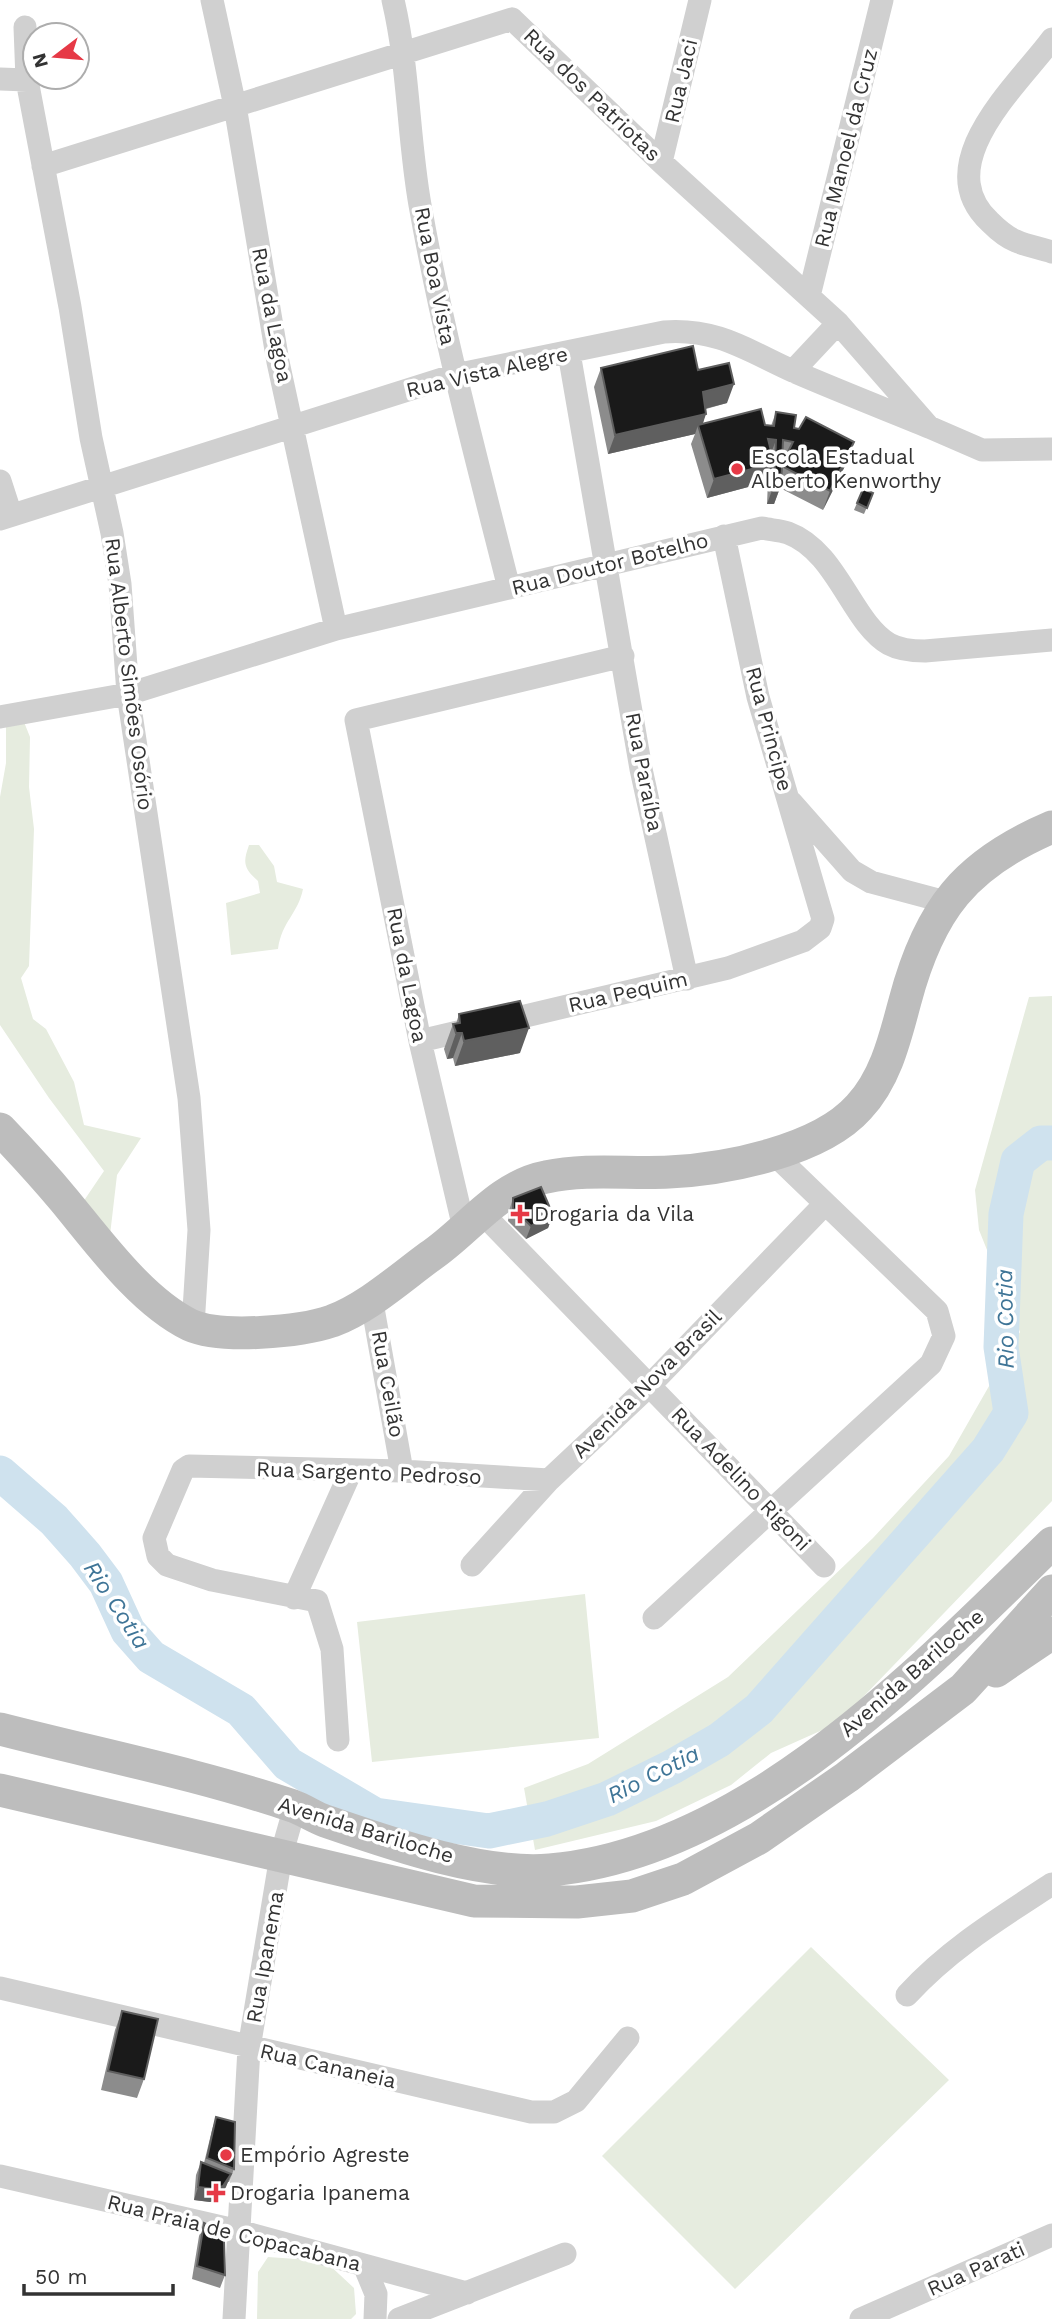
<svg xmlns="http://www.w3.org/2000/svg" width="1052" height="2319" font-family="'Work Sans',sans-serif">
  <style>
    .green { fill: #e6ecdf }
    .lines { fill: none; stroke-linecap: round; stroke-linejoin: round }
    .river { stroke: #cfe2ee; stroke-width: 35 }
    .street { stroke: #d0d0d0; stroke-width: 23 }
    .secondary { stroke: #bdbdbd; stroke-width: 33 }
    .wall { fill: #8c8c8c }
    .shaded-wall { fill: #5f5f5f }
    .building { fill: #1a1a1a; stroke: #5f5f5f; stroke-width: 2; fill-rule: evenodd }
    .poi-dot { fill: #e63946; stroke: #fff; stroke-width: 2.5 }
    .labels { text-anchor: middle; stroke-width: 7; stroke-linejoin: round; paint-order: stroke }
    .street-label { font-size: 21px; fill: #333; stroke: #fff }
    .poi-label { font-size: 21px; fill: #333; stroke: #fff; text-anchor: start }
    .water-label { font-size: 23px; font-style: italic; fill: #3f7597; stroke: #fff }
  </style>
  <rect width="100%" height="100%" fill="#fff"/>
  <!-- green -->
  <path class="green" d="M24 722 30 737 29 787 34 829 29 966 21 978 33 1019 46 1029 74 1082 84 1125 141 1138 117 1175 110 1235 83 1202 104 1171 49 1098 0 1025V797L6 763V726Z
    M249 845H259L274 866 277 882 303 889C298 914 282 921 278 949L231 955 226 903 260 893 258 881C243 868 243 862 249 845Z
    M1052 996V1501L838 1723 771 1753 731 1785 656 1821 535 1850 524 1788 588 1764 728 1677 873 1538 949 1456 1020 1332 979 1230 975 1190 1029 997Z
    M585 1594 599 1738 372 1762 357 1622Z
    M811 1947 949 2080 735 2289 602 2156Z
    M268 2257 325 2261 354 2288 356 2314 351 2319H257L258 2272Z"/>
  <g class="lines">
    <!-- river -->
    <path class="river" d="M0 1473 54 1520 85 1555 106 1583 128 1631 151 1657 241 1710 288 1764 375 1815 489 1831 547 1819 607 1799 672 1767 719 1740 759 1709 988 1450 1011 1413 1001 1347 1006 1214 1018 1161 1041 1143H1052"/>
    <!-- street -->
    <path class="street" d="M212 0 235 106 278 362 336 629
      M393 0C409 68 408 137 420 205 443 335 477 461 509 588
      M512 19 661 162 838 323 929 427 982 450 1052 449
      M25 27 27 80 70 307 91 438 112 533 120 584 128 694 189 1098 199 1230 193 1326
      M1052 39C1018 85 928 164 990 222 997 229 1006 237 1016 241 1027 246 1040 248 1052 252
      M0 79 27 80
      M661 162 700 0
      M43 166 512 19
      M809 296 882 0
      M569 353 641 769 687 979
      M793 371 838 323
      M0 481 11 515
      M0 519 455 375 664 332C718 328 748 351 795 372 839 391 885 409 929 427
      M0 717 128 694 336 629 762 528C770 530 780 530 788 533 837 551 852 623 889 644 900 650 913 651 925 651L1052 640
      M792 803 852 871 871 882 946 902
      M420 1041 728 968 803 941 820 928 823 919 758 697 724 536
      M481 1212 824 1566
      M464 1228 420 1041 356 720 623 656
      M371 1297 402 1471
      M472 1565 549 1480 650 1385 824 1205
      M294 1598 351 1471
      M654 1618 931 1364 944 1336 937 1311 774 1154
      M338 1740 332 1649 317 1601 212 1580 167 1565 158 1556 154 1538 183 1470 189 1466 402 1471 549 1480
      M0 1988 531 2112H554L576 2101 628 2038
      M907 1995C949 1949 1000 1918 1052 1884
      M0 2176 239 2231 467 2293
      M364 2265 376 2294 375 2319
      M234 2319 249 2048 281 1856 295 1807
      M399 2319 565 2254
      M861 2319 1052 2235"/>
    <!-- secondary -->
    <path class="secondary" d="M0 1129C22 1152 44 1176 64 1200 98 1241 141 1301 190 1325 221 1339 300 1332 332 1321 367 1308 399 1279 429 1257 468 1231 498 1186 546 1177 588 1168 627 1174 669 1172 726 1169 820 1151 859 1107 886 1078 895 1038 905 1001 929 910 965 864 1052 827
      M996 1671 1052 1633
      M0 1729C97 1754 198 1774 293 1806 304 1810 314 1817 325 1821 389 1843 482 1876 550 1870 745 1853 919 1673 1052 1543
      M0 1790 474 1901 577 1902 632 1896 683 1879 759 1838 847 1777 963 1689 1052 1591"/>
  </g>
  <!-- wall -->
  <path class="wall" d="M601 368 698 370 727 403 706 409 703 423 771 426 776 412 794 428 854 442 847 462 823 510 780 488 774 504H767L768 480 767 482 707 498 691 444 695 434 608 454 594 387Z
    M873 493 864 514 854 510 857 503Z
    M459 1014 520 1053 455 1066 453 1058 447 1059 444 1049 453 1024H456Z
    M513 1198 553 1215 548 1228 526 1239 508 1221 509 1211Z
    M122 2011 144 2079 137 2098 101 2090 115 2030Z
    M216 2117 234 2169 229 2182H228L219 2199 210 2202 194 2200 196 2175 201 2162 204 2163 212 2130Z
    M204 2223 225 2275 220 2288 192 2279 199 2236Z"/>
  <!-- shaded-wall -->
  <path class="shaded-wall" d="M734 384 727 403 696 411 703 392Z
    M706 414 700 432 698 425 695 434 608 454 615 435Z
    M768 439 776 440 769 459Z
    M854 442 847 462 823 510 830 491Z
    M774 463 767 482 707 498 714 479Z
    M774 485H781L774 504H767Z
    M529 1028 520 1053 455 1066 464 1041Z
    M456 1033H462L453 1058 447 1059Z
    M553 1215 548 1228 526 1239 531 1226Z
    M231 2174 226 2187 219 2199 210 2202 194 2200 198 2187Z"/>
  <!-- building -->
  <path class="building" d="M693 346 698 370 729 363 734 384 703 392 706 414 615 435 601 368Z
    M761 409 765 425 774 426 776 412 796 415 794 428 799 429 806 417 854 442 830 491 782 466 781 485H774L776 440 768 439 774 463 714 479 698 425ZM783 440 793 442 782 464Z
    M863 489 873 493 867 508 857 503Z
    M520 1001 529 1028 464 1041 462 1033H456L453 1024 460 1023 459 1014Z
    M541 1187 553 1215 531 1226 513 1208V1198Z
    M122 2011 158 2019 144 2079 108 2071Z
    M216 2117 235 2122 234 2169 207 2158Z
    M201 2162 231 2174 223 2186 215 2189 198 2187Z
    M204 2223 219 2231 224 2241 225 2275 197 2266Z"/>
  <!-- markers -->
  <g class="poi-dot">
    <circle cx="737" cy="469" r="7"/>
    <path d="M516.5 1203.5h7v7h7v7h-7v7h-7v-7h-7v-7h7z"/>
    <circle cx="226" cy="2155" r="7"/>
    <path d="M212.5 2182.5h7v7h7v7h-7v7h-7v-7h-7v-7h7z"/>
  </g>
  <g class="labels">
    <!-- street labels -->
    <g class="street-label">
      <text transform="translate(681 81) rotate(-77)" y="7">Rua Jaci</text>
      <text transform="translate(592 95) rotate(44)" y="7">Rua dos Patriotas</text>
      <text transform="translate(846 148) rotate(-76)" y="7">Rua Manoel da Cruz</text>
      <text transform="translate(435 276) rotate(79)" y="7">Rua Boa Vista</text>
      <text transform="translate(272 315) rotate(79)" y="7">Rua da Lagoa</text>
      <text transform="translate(487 372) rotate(-13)" y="7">Rua Vista Alegre</text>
      <text transform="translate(610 564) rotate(-14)" y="7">Rua Doutor Botelho</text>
      <text transform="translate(129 674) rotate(83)" y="7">Rua Alberto Simões Osório</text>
      <text transform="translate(769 729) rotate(75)" y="7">Rua Principe</text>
      <text transform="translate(644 772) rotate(79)" y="7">Rua Paraíba</text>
      <text transform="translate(407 975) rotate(79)" y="7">Rua da Lagoa</text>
      <text transform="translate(628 992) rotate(-13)" y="7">Rua Pequim</text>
      <text transform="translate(388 1384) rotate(80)" y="7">Rua Ceilão</text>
      <text transform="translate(647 1384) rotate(-45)" y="7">Avenida Nova Brasil</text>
      <text transform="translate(369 1473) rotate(2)" y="7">Rua Sargento Pedroso</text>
      <text transform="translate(741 1479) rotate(46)" y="7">Rua Adelino Rigoni</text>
      <text transform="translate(912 1673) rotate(-41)" y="7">Avenida Bariloche</text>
      <text transform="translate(366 1830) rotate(17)" y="7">Avenida Bariloche</text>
      <text transform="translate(265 1957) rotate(-80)" y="7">Rua Ipanema</text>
      <text transform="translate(328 2066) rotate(13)" y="7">Rua Cananeia</text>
      <text transform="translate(234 2233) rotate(14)" y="7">Rua Praia de Copacabana</text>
      <text transform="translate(976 2269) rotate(-24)" y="7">Rua Parati</text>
    </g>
    <!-- poi labels -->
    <g class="poi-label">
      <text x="751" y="464">Escola Estadual<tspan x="751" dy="24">Alberto Kenworthy</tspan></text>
      <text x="534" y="1221">Drogaria da Vila</text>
      <text x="240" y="2162">Empório Agreste</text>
      <text x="230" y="2200">Drogaria Ipanema</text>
    </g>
    <!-- water labels -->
    <g class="water-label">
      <text transform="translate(1005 1319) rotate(-91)" y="8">Rio Cotia</text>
      <text transform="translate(117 1605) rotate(57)" y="8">Rio Cotia</text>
      <text transform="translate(653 1774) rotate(-27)" y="8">Rio Cotia</text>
    </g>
  </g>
  <!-- north arrow -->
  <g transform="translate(56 56) rotate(254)"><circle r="33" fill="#ffffff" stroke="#adadad" stroke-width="2"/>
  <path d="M0-5L12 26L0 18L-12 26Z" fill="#e63946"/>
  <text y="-10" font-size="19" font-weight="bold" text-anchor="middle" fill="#333333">N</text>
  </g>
  <!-- scale -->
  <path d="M24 2284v10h149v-10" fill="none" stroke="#333333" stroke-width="3.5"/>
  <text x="35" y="2284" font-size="21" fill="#333333" stroke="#ffffff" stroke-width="5" paint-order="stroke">50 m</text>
</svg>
